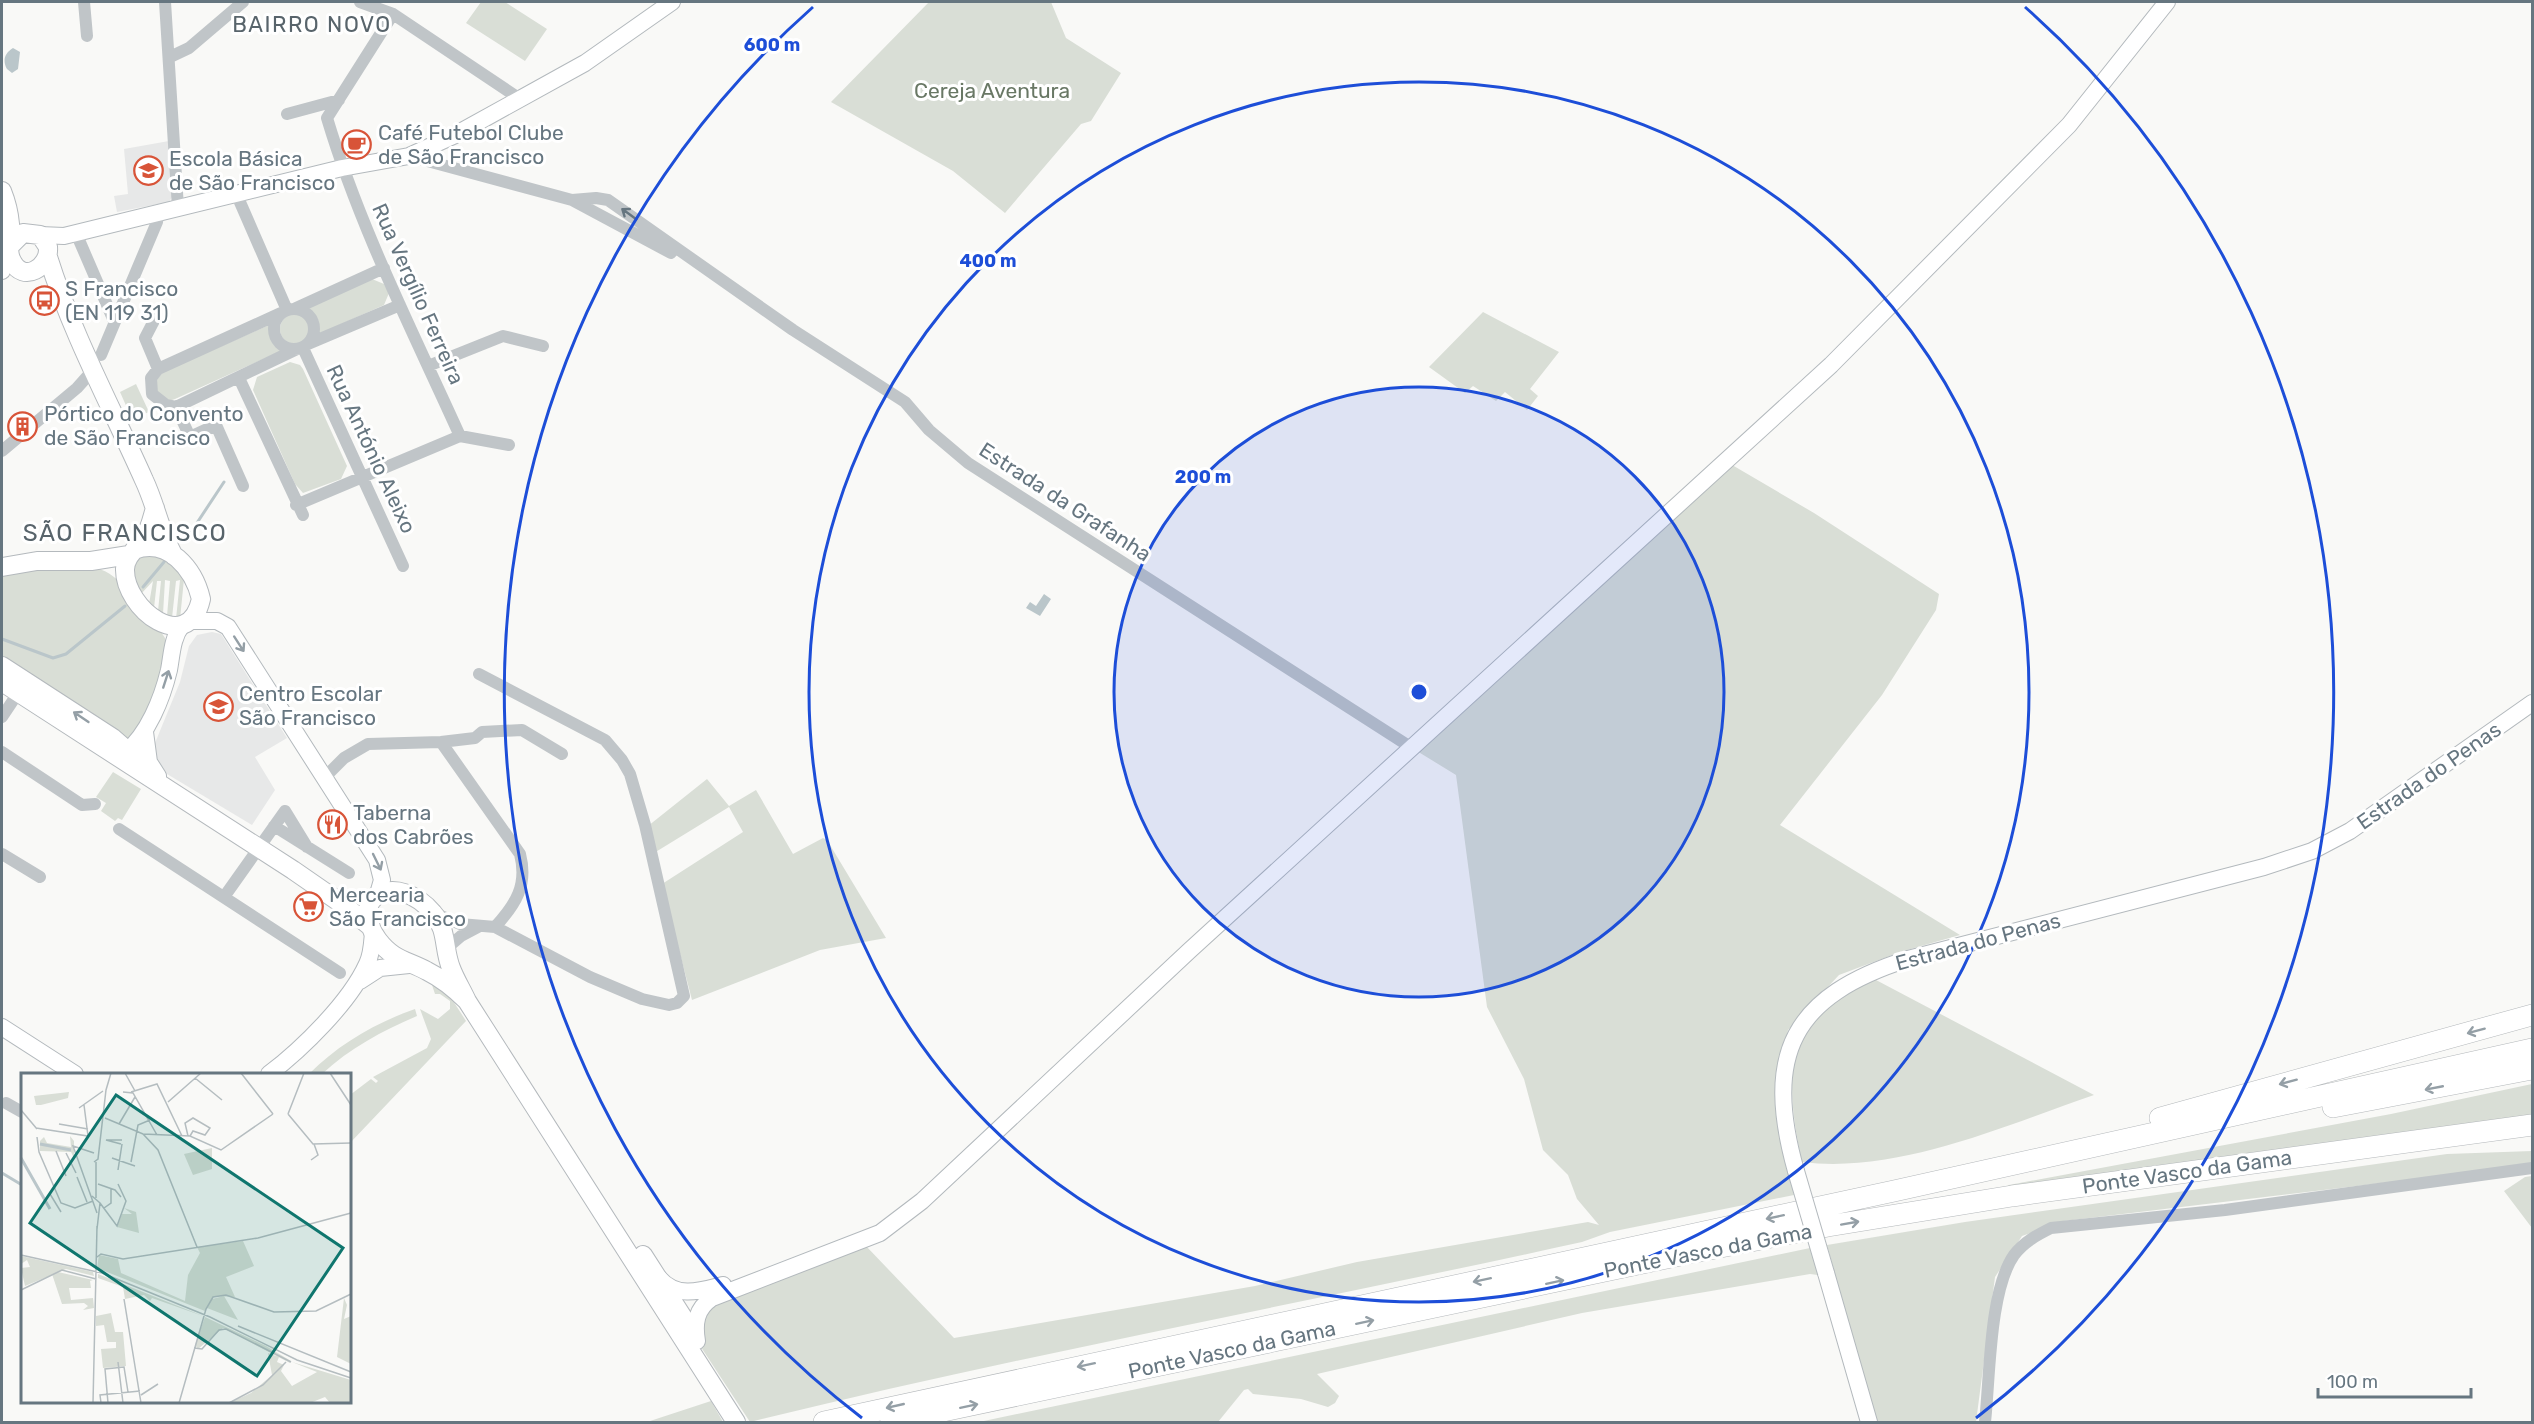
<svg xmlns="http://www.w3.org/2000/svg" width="2534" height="1424" font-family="Rubik,sans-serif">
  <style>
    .built { fill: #e7e8e8 }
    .green { fill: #d9ded6 }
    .water { fill: #bac6ca }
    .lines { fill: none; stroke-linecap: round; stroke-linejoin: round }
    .stream { stroke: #bac6ca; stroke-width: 3 }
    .secondary-casing { stroke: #b3b9bd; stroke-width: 18 }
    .primary-casing { stroke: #b4b9bd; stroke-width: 20 }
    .highway-casing { stroke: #b4b8bb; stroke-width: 22 }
    .street { stroke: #c0c5c8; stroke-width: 12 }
    .secondary { stroke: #fff; stroke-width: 16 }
    .primary { stroke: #fff; stroke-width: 18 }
    .highway { stroke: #fff; stroke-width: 21 }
    .secondary-bridge-casing { stroke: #b3b9bd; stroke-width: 18; stroke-linecap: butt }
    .secondary-bridge { stroke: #fff; stroke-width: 16 }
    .oneway { stroke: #667680 }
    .oneway2 { stroke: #949fa6 }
    .ring { fill: none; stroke: #1d4ed8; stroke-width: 3 }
    .labels { text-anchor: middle; stroke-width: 6; stroke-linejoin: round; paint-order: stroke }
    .park-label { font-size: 21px; fill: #697865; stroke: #fff }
    .poi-label { font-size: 21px; fill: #667680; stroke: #fff; text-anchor: start }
    .street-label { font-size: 21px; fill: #667680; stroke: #fff }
    .neighbourhood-label { font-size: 22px; letter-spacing: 1.5px; fill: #58646b; stroke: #fff }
    .quarter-label { font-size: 24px; letter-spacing: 1.5px; fill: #58646b; stroke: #fff }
    .inset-river { fill: none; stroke: #bac6ca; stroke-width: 3 }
    .inset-road { fill: none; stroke: #b5bdc0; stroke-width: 1.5 }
    .view { fill: #0f766e; fill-opacity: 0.15; stroke: #0f766e; stroke-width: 3 }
    .inset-edge { fill: none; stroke: #667680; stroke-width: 3 }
    .centre { fill: #1d4ed8; stroke: #fff; stroke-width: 3 }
    .ring-label { font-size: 18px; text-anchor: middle; font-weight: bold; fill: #1d4ed8; stroke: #fff; stroke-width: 6; stroke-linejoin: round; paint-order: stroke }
  </style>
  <rect width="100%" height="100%" fill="#f9f9f7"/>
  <!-- built -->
  <path class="built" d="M169 141 172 197 169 202 117 212 114 196 128 194 124 149Z
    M212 632 221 634 287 738 255 757 275 790 252 825 167 774 158 762 155 750V743L180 682 189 646 197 635Z"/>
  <!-- green -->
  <path class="green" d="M481 2H505L547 29 525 61 466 23Z
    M929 2H1051L1066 38 1121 73 1091 121 1081 124 1005 213 953 171 831 102Z
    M372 279 384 284 389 293 384 305 319 334 318 319 308 308Z
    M1483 312 1559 352 1530 389 1538 396 1527 410 1505 392 1496 401 1473 386 1465 393 1429 367Z
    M280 329a15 15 0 1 1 30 0a15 15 0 1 1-30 0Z
    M269 325 273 342 281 351 175 399 169 401 157 395 155 382 163 372Z
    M290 362 300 365 303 369 347 466 341 479 303 493 295 484 253 390 257 377Z
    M136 384 149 412 132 419 120 392Z
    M1727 462 1814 513 1939 594 1936 610 1882 695 1780 825 1960 935 1900 952 1839 975 1788 1030 1775 1099 1794 1195 1610 1232 1582 1242C1305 1303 1026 1354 750 1422L697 1341 701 1314 715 1302 866 1246 954 1338 1255 1286 1357 1262 1588 1222 1599 1225 1577 1199 1568 1175 1543 1150 1524 1079 1487 1007 1456 775 1412 748Z
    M135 556H166L184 579 180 619H176L180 580 176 581 172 618 167 616 170 581 165 580 163 614 158 611 161 581H157L154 608 149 604 153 581 141 594 133 578Z
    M23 567C48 567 78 562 102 570 120 575 155 621 165 638 175 676 146 712 129 744L2 660V572Z
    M113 772 141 789 122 820 118 818 115 821 101 811 106 803 96 797Z
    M707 779 729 806 756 790 793 854 823 838 827 840 886 938 820 950 692 1000 662 884 743 832 729 807 654 853 648 826Z
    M1867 978 1876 980 2094 1095C2004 1126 1898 1174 1802 1162 1784 1079 1783 1022 1867 978Z
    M432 985 448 993 466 1021 350 1143V1095L371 1079 376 1083 378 1081 373 1077 427 1048 431 1039 420 1009 438 1019 450 1009V1001L440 994H435Z
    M415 1009 417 1016C382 1031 350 1048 322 1074H309C339 1044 375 1023 415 1009Z
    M2532 1084V1122L2002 1190 2009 1185 2391 1114Z
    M2532 1151V1165L2064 1221 2022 1236 1995 1277 1976 1422H1872L1826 1273 1834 1270 1827 1245 1965 1222 2447 1154Z
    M2532 1176V1228L2504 1191 2525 1177Z
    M1810 1248 1818 1275 1810 1274 1582 1313 1317 1374 1339 1396 1335 1403 1328 1407 1301 1399 1253 1394 1248 1389 1244 1390 1218 1422H979Z
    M711 1401 723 1422H647Z"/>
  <!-- water -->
  <path class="water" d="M13 48 20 52 18 69 12 73 7 69C2 60 5 53 13 48Z
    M1044 594 1051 599 1040 616 1026 608 1030 602 1036 606Z"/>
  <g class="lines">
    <!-- stream -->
    <path class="stream" d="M189 535 224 482
      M143 587 164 562
      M2 639 53 658 66 654 125 606
      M2 1173 22 1185"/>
    <defs>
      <path id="secondary" d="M40 235 64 236 342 168 409 156 453 136 585 63 672 2
        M2 271 9 249
        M191 621H217L228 627 377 860 382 880 378 894
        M145 732 149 762 158 776
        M117 754 125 753C148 734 162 699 169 670 172 654 172 638 182 625
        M360 981 380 968 409 965
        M2 1027 75 1074
        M269 1074C302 1049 350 1002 367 964 372 954 372 943 373 932
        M1796 1171C1763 1054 1792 996 1908 959L2264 867 2312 851 2350 831 2532 703
        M1826 1273 1869 1422
        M659 1278C677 1299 700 1291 723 1285
        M697 1341C694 1323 696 1309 712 1298L880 1233 922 1201 1189 951 1831 365 2069 125 2167 2"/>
      <path id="primary" d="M2 191C6 201 9 212 10 224 11 235 6 251 12 261 23 284 50 267 48 247L40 235 23 233 11 245
        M48 257C72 334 111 406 144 480 156 505 160 532 174 556
        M134 550C168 537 194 569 201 599 188 657 124 609 125 569 126 555 137 549 144 538 150 529 152 518 155 508
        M2 567 37 561H91L129 555
        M2 666 113 738 153 773
        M2 682 293 870 345 906 371 927
        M467 1001C455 989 443 979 427 971 407 960 394 961 378 940 345 895 398 871 433 913 448 930 443 948 451 968 455 979 462 990 467 1001L736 1422
        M643 1255 693 1333"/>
      <path id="highway" d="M2333 1107 2532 1069
        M2160 1118 2532 1015
        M824 1422 1894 1191 2532 1049
        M891 1422 1690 1253 1828 1226 2012 1196 2532 1125"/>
    </defs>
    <!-- secondary casing -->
    <use href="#secondary" class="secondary-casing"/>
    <!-- primary casing -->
    <use href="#primary" class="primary-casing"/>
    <!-- highway casing -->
    <use href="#highway" class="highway-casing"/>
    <!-- street -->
    <path class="street" d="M84 2 87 36
      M165 2 178 208
      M360 2 393 14 520 99
      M393 14 327 118C360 228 413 332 460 436
      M170 57 189 48 243 2
      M287 114 339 100
      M409 156 572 200 671 253
      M236 193 287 310
      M572 200 596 198 608 200 793 330 905 402 929 430 968 463 1412 748
      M76 233 114 321
      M274 329a20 20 0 1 1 40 0a20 20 0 1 1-40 0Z
      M294 309 384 268
      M281 313 158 369 151 378 152 394 166 405 176 407 297 349
      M308 344 400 305
      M303 348 403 566
      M101 355 157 222 158 213
      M428 366 503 336 543 346
      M158 369 145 338 159 311
      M239 378 303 515
      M176 407 190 437 216 425 243 486
      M2 451 77 388 93 370
      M296 505 460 436 509 445
      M2 717 18 693
      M441 742 520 854C528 885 516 904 495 927
      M2 752 82 805 95 804
      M325 777 344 758 368 744 441 742 475 738 482 732 522 730 562 754
      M274 826 349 873
      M119 829 340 973
      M2 854 40 877
      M224 897 285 811 307 847
      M434 913 460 924 495 927 590 977 642 999 669 1005 677 1003 684 996 645 825 630 774 622 760 605 740 479 674
      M447 948 461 936 478 927
      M6 1103 22 1112
      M1985 1422C1990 1378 1989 1291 2014 1255 2024 1242 2037 1235 2051 1228L2225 1210 2532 1168"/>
    <!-- secondary -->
    <use href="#secondary" class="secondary"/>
    <!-- primary -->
    <use href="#primary" class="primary"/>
    <!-- highway -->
    <use href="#highway" class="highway"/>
    <defs>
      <path id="secondary-bridge" d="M1796 1171 1826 1273"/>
    </defs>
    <!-- secondary-bridge casing -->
    <use href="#secondary-bridge" class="secondary-bridge-casing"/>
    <!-- secondary-bridge -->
    <use href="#secondary-bridge" class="secondary-bridge"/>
  </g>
  <!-- one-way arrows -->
  <defs><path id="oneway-shaft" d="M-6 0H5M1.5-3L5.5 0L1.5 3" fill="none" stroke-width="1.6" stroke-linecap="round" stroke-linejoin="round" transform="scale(1.5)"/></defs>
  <use class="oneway" href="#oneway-shaft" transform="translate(629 214) rotate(-144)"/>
  <g class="oneway2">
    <use href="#oneway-shaft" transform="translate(239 644) rotate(57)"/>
    <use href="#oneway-shaft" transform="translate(166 679) rotate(-72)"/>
    <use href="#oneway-shaft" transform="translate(81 717) rotate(-146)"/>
    <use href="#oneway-shaft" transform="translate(377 862) rotate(64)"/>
    <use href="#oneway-shaft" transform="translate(2476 1031) rotate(165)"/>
    <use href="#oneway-shaft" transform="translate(2288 1082) rotate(165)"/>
    <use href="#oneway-shaft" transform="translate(2434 1088) rotate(169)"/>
    <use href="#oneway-shaft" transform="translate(1775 1217) rotate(168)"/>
    <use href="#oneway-shaft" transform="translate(1850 1223) rotate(-10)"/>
    <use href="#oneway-shaft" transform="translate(1482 1280) rotate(168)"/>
    <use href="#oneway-shaft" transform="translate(1555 1282) rotate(-12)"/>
    <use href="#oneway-shaft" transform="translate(1365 1322) rotate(-12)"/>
    <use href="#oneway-shaft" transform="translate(1086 1365) rotate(168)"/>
    <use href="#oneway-shaft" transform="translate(895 1406) rotate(167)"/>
    <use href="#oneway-shaft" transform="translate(969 1406) rotate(-12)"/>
  </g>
  <!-- distance rings -->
  <circle cx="1419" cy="692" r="305" fill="#1d4ed8" fill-opacity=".12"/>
  <g class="ring">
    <circle cx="1419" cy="692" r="305"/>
    <circle cx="1419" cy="692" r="610"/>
    <path d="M862 1418A915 915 0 0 1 813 7M2025 7A915 915 0 0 1 1976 1418"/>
  </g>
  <!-- icons -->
  <defs>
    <symbol id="cafe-ring" viewBox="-11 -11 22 22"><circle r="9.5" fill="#fff" stroke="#d85438" stroke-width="1.5"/><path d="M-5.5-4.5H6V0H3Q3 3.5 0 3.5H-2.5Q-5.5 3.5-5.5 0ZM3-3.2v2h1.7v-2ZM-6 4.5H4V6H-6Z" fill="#d85438"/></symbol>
    <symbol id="school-ring" viewBox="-11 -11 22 22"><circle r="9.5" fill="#fff" stroke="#d85438" stroke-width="1.5"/><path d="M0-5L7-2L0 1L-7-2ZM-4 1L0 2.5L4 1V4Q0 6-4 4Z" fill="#d85438"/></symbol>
    <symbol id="bus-ring" viewBox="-11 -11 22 22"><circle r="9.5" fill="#fff" stroke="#d85438" stroke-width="1.5"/><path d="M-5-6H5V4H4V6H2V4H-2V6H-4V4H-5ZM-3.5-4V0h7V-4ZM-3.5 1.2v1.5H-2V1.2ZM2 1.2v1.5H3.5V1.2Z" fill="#d85438"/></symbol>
    <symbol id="building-ring" viewBox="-11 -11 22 22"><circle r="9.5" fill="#fff" stroke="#d85438" stroke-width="1.5"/><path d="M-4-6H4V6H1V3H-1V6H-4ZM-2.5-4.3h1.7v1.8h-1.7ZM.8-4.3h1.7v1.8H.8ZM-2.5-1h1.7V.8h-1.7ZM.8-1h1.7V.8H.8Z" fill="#d85438"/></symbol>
    <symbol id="restaurant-ring" viewBox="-11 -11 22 22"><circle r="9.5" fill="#fff" stroke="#d85438" stroke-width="1.5"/><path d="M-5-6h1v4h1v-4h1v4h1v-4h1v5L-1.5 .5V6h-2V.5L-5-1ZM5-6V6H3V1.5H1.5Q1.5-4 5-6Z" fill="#d85438"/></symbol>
    <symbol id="supermarket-ring" viewBox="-11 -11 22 22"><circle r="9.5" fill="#fff" stroke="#d85438" stroke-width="1.5"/><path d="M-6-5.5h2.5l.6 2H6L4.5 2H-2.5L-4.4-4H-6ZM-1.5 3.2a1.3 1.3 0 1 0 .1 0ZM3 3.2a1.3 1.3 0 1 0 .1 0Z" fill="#d85438"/></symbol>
  </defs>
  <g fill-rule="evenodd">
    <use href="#cafe-ring" x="340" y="128" width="33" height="33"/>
    <use href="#school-ring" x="132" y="154" width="33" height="33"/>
    <use href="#bus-ring" x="28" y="284" width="33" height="33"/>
    <use href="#building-ring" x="6" y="410" width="33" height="33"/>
    <use href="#school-ring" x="202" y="690" width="33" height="33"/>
    <use href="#restaurant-ring" x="316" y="808" width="33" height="33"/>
    <use href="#supermarket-ring" x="292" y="890" width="33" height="33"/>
  </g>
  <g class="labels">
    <!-- park labels -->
    <g class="park-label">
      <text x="992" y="98">Cereja Aventura</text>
    </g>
    <!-- poi labels -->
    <g class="poi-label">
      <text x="378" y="140">Café Futebol Clube<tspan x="378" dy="24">de São Francisco</tspan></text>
      <text x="169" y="166">Escola Básica<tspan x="169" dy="24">de São Francisco</tspan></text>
      <text x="65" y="296">S Francisco<tspan x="65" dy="24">(EN 119 31)</tspan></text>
      <text x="44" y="421">Pórtico do Convento<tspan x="44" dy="24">de São Francisco</tspan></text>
      <text x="239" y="701">Centro Escolar<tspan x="239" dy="24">São Francisco</tspan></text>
      <text x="353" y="820">Taberna<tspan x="353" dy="24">dos Cabrões</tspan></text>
      <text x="329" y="902">Mercearia<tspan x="329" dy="24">São Francisco</tspan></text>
    </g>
    <!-- street labels -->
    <g class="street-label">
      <text transform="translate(418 294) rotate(66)" y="7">Rua Vergílio Ferreira</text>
      <text transform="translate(371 449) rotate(65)" y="7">Rua António Aleixo</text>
      <text transform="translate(1065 502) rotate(33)" y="7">Estrada da Grafanha</text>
      <text transform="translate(2429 776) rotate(-35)" y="7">Estrada do Penas</text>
      <text transform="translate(1978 942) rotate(-15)" y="7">Estrada do Penas</text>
      <text transform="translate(2187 1172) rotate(-8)" y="7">Ponte Vasco da Gama</text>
      <text transform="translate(1708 1251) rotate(-11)" y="7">Ponte Vasco da Gama</text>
      <text transform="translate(1232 1350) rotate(-12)" y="7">Ponte Vasco da Gama</text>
    </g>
    <!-- neighbourhood labels -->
    <g class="neighbourhood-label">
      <text x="312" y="32">BAIRRO NOVO</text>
    </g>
    <!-- quarter labels -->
    <g class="quarter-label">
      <text x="125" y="541">SÃO FRANCISCO</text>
    </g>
  </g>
  <!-- overview -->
  <g transform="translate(21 1073)">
    <rect width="330" height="330" fill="#f9f9f7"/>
    <path d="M48 19 47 25 20 32H15L13 23ZM49 63 53 68V85L50 79 19 78V68L23 64 26 70 50 74ZM191 75V96L172 102 163 81ZM103 135 115 139 118 160 96 154 101 141H111ZM222 168 233 193 205 204 214 224 193 223 184 238 76 195 78 182 97 186 100 200 164 228 167 202 179 180 176 174ZM0 183 72 199 73 203 45 196 4 213 0 195 9 194 6 187 0 191ZM37 199 72 207 69 208 70 215H48L50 227 72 225 73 235 62 237 67 233 63 230 41 231 31 201ZM77 201 182 243 131 225 129 228 123 222 104 226 102 214 77 205ZM203 223 217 247 186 235 191 226ZM323 225 326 232 323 246 330 243V291L316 284ZM90 240 94 259H102L105 293 82 295 80 276 95 275V269H86L83 252 75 253V243ZM184 244 245 273 270 288 269 290 202 255 177 276 174 272ZM247 280 258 284 256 289 263 292 260 298 271 313 296 299 271 289 330 307V330H309L304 324 289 330H208L230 320 251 302Z" fill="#d9ded6"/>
    <path class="inset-river" d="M19 71 50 77M0 85 29 136"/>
    <path class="inset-road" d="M104 0 114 18M220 0 252 41M309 0 330 32M174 5 201 27M102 19 112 20 136 62M110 19 136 11 161 63M147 29 180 0M58 35 82 18M0 37 16 56M267 41 292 71 330 70M267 41 283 0M84 45 122 61 169 63 200 77 252 41M38 51 67 56M98 51 114 24M15 55 67 63 63 32M122 61 137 77 176 174M167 63 164 50 172 45 189 55 184 62 172 58 169 63M16 64 18 79 40 130 54 135 72 128M100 71 85 67H101M35 78 45 103M45 80 55 100M73 80 52 73 76 140M91 85 114 93M290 87 297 82 293 71M73 89 77 86 85 17 90 0M75 89V125M110 89 117 52 129 47M97 97 101 71M56 104 66 129M77 111 94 117 100 124M29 121 40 139M71 123 79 130 76 156M79 130 96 153 105 128 97 111M83 135 90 130V115M0 182 81 200 189 244 276 287 330 305M76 184 80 181 102 186 237 165 330 140M0 217 41 197 75 206M103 226 120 330M217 253 330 299M173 275 181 276 198 257 205 256 270 289M97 289 102 330M120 322 137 311M72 330 76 153M80 330 79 322 119 318M87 330 84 296 103 294 107 319M158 330 185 236 192 224 205 222 253 239 295 238 330 221M208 330 242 312 265 289"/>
    <path class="view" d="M95 22 322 175 236 303 9 150Z"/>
    <rect width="330" height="330" class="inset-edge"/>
  </g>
  <circle cx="1419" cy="692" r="9" class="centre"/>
  <g class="ring-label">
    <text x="772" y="51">600 m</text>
    <text x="988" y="267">400 m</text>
    <text x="1203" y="483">200 m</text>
  </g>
  <!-- border -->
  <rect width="2534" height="1424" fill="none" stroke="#667680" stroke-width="6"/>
  <!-- scale -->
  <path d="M2318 1388v9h153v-9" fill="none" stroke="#667680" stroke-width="3"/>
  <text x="2327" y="1388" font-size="18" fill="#667680" stroke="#ffffff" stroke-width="4.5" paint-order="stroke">100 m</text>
</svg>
